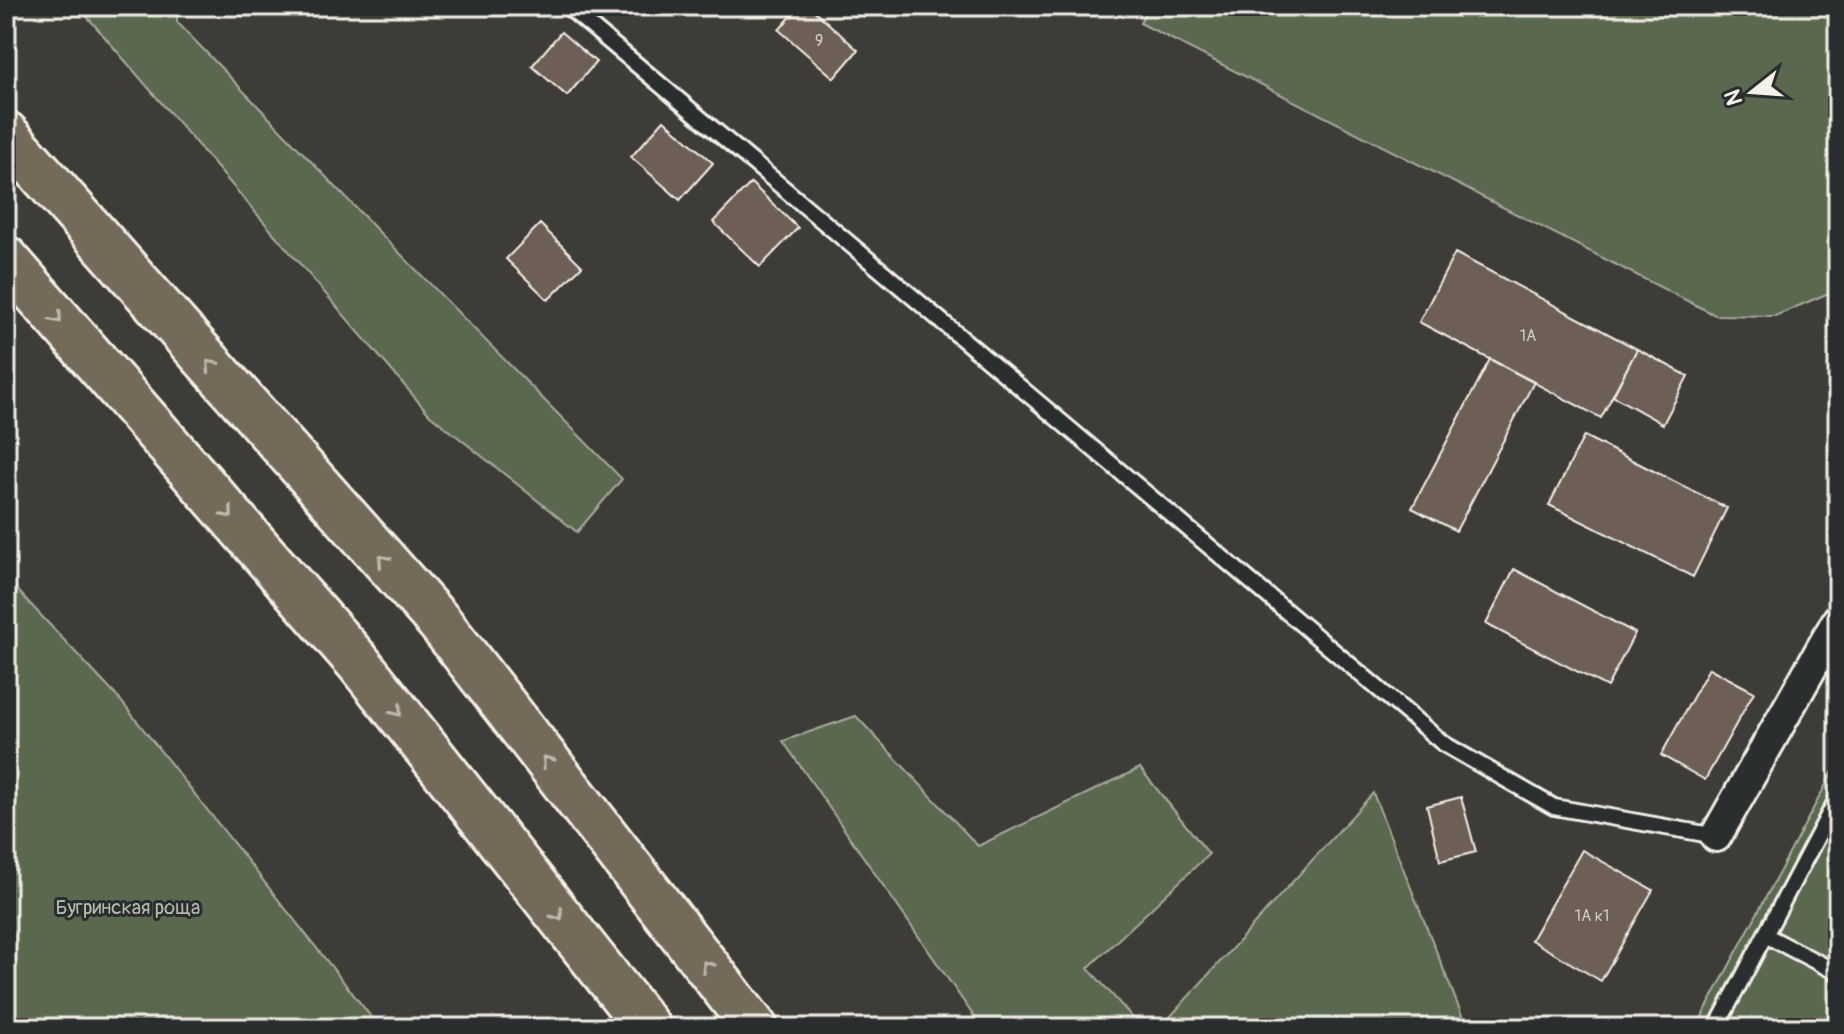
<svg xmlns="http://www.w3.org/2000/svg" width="1844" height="1034" font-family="Pangolin,sans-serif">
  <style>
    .green { fill: #5a6850; stroke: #a7ac9c; stroke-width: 2 }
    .building { fill: #6d5f54; stroke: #f4f1e8; stroke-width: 2 }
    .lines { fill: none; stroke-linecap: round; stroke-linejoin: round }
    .service-casing { stroke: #f4f1e8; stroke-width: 20 }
    .minor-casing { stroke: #f4f1e8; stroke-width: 36 }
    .primary-casing { stroke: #f4f1e8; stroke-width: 50 }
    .service { stroke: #2a2d2e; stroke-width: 14 }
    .minor { stroke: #2a2d2e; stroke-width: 30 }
    .primary { stroke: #736b5a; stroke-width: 44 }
    .oneway { stroke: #c0bbaf }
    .labels { text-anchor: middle; stroke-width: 6; stroke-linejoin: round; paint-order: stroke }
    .number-label { font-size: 16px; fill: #d2ccc3 }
    .park-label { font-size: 20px; fill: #b6baab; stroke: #2a2d2e }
  </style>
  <rect width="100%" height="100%" fill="#3e3c39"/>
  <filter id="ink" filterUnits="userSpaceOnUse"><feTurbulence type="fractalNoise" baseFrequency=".0125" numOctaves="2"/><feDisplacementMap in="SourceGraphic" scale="16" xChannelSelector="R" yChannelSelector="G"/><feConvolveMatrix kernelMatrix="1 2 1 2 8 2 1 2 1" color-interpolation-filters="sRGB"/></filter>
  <g filter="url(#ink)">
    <!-- green -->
    <path class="green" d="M78 6H177V22L378 231 622 479 577 532 429 414Z
      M1148 6H1838V289L1775 316 1715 315 1140 23Z
      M6 578 121 701 380 1028H6Z
      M856 716 978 846 1140 768 1209 854 1088 968 1142 1028H982L783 741Z
      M1838 762V1028H1696Z
      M1373 793 1467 1028H1160Z"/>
    <!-- building -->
    <path class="building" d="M800 6H809L858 50 834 78 779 30Z
      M561 32 596 62 567 96 532 66Z
      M664 120 713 163 680 200 631 157Z
      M751 183 798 228 760 267 713 222Z
      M540 224 582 266 548 300 506 259Z
      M1455 253 1637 349 1601 418 1419 322Z
      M1637 349 1688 376 1663 424 1613 396Z
      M1490 359 1534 382 1456 531 1412 508Z
      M1584 436 1727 508 1693 577 1549 505Z
      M1514 569 1635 633 1607 687 1486 624Z
      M1709 668 1754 692 1705 780 1661 755Z
      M1461 797 1476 852 1440 861 1427 806Z
      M1582 850 1653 890 1601 981 1531 940Z"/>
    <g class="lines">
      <defs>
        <path id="service" d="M567 6 1444 744 1554 807 1716 836
          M1767 936 1838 973
          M1716 1028 1838 797"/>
        <path id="minor" d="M1716 836 1838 620"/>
        <path id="primary" d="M6 134 440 623 755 1028
          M6 259 358 662 648 1028"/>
      </defs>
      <!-- service casing -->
      <use href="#service" class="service-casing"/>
      <!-- minor casing -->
      <use href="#minor" class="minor-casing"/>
      <!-- primary casing -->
      <use href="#primary" class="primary-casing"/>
      <!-- service -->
      <use href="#service" class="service"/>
      <!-- minor -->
      <use href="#minor" class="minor"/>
      <!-- primary -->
      <use href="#primary" class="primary"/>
    </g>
    <!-- one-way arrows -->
    <defs><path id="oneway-chevron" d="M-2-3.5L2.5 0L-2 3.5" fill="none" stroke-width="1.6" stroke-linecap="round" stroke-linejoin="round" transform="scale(2)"/></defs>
    <g class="oneway">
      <use href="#oneway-chevron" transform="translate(57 318) rotate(49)"/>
      <use href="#oneway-chevron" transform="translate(211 365) rotate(-132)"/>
      <use href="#oneway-chevron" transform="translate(228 513) rotate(49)"/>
      <use href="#oneway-chevron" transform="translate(383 560) rotate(-132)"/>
      <use href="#oneway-chevron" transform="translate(397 711) rotate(52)"/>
      <use href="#oneway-chevron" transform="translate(547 761) rotate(-128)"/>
      <use href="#oneway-chevron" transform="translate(558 915) rotate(52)"/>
      <use href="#oneway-chevron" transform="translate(707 966) rotate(-128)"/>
    </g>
  </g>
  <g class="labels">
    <!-- number labels -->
    <g class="number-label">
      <text x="819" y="46">9</text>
      <text x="1528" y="341">1А</text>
      <text x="1592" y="921">1А к1</text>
    </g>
    <!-- park labels -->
    <g class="park-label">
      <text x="128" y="914">Бугринская роща</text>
    </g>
  </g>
  <!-- margin -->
  <rect width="1844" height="1034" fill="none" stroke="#2a2d2e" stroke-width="32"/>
  <rect x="16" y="16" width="1812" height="1002" fill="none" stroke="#f4f1e8" stroke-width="3" filter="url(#ink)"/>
  <!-- north arrow -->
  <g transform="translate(1752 92) rotate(253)" stroke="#2a2d2e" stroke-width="6" paint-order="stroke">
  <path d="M0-6L14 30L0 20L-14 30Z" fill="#f4f1e8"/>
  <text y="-12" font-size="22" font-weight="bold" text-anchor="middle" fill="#f4f1e8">N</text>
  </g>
</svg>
